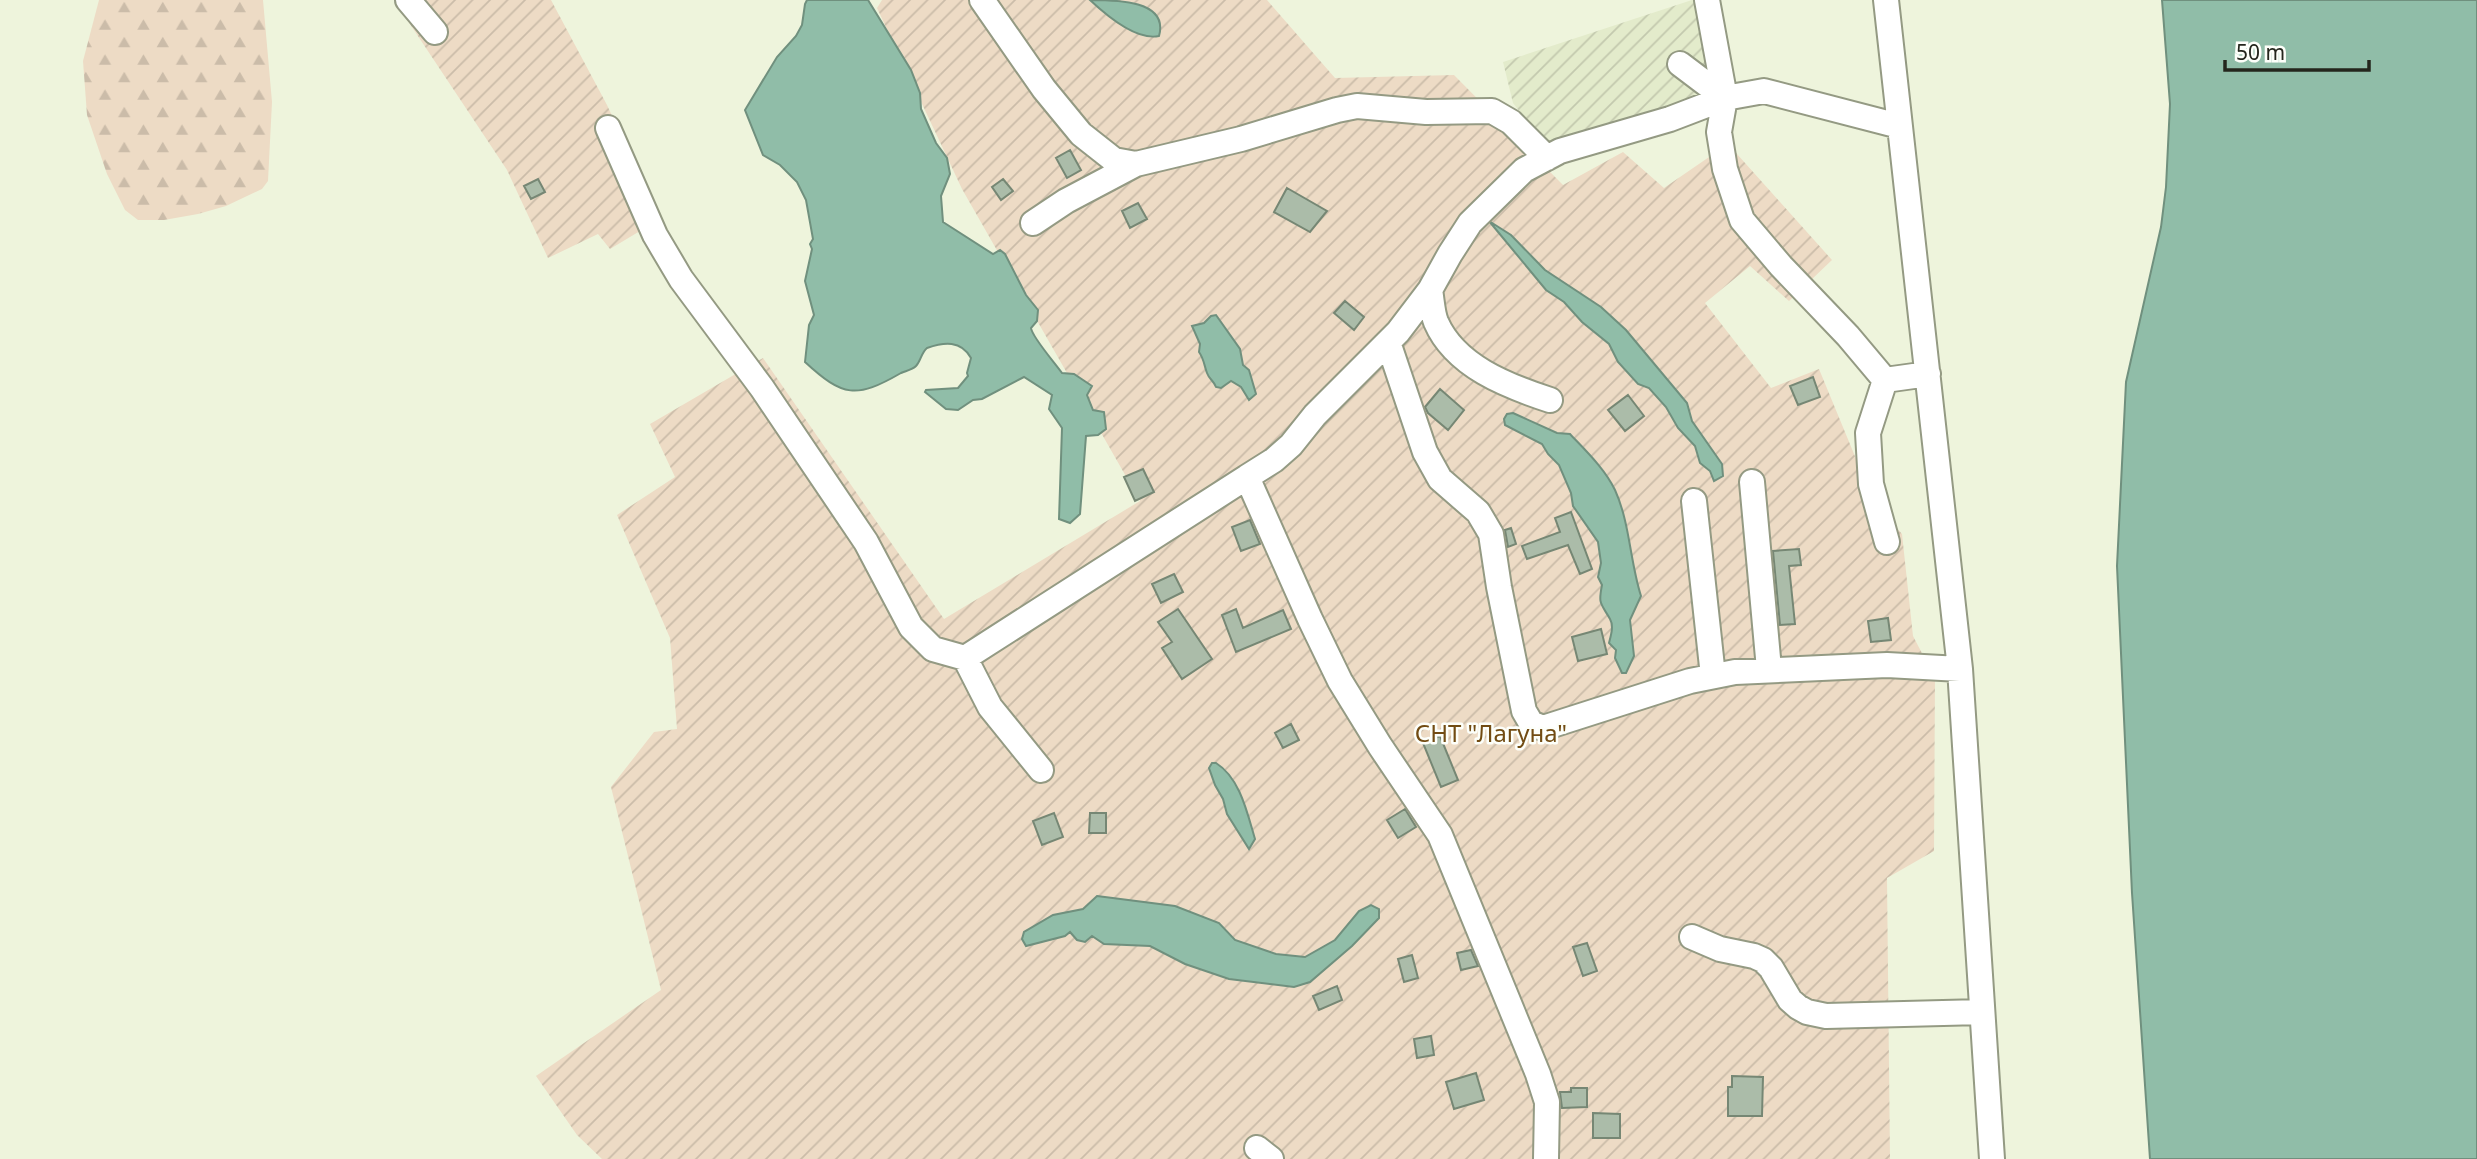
<svg xmlns="http://www.w3.org/2000/svg" width="2477" height="1159" font-family="'Noto Sans',sans-serif">
  <style>
    .industrial { fill: url(#industrial-furrows) }
    .forest { fill: url(#forest-firs) }
    .garden { fill: url(#garden-furrows) }
    .water { fill: #90bda8; stroke: #70907e; stroke-width: 2 }
    .building { fill: #abbca9; stroke: #768774; stroke-width: 2 }
    .lines { fill: none; stroke-linecap: round; stroke-linejoin: round }
    .minor-casing { stroke: #949a83; stroke-width: 28 }
    .minor { stroke: #fff; stroke-width: 24 }
    .labels { text-anchor: middle; stroke-width: 5; stroke-linejoin: round; paint-order: stroke }
    .park-label { font-size: 24px; fill: #724c13; stroke: #fdfffa }
  </style>
  <defs>
    <pattern id="industrial-furrows" width="10" height="10" patternUnits="userSpaceOnUse" patternTransform="scale(1.75)"><rect width="10" height="10" fill="#e3ebcb"/><path d="M-1 1l2-2M0 10L10 0M9 11l2-2" fill="none" stroke="#c3c9ae"/></pattern>
    <pattern id="forest-firs" width="22" height="20" patternUnits="userSpaceOnUse" patternTransform="scale(1.75)"><rect width="22" height="20" fill="#eddbc5"/><path d="M5 1l3.5 6h-7zM16 11l3.5 6h-7z" fill="#cbbca9"/></pattern>
    <pattern id="garden-furrows" width="10" height="10" patternUnits="userSpaceOnUse" patternTransform="scale(1.75)"><rect width="10" height="10" fill="#eddbc5"/><path d="M-1 1l2-2M0 10L10 0M9 11l2-2" fill="none" stroke="#cbbca9"/></pattern>
  </defs>
  <rect width="100%" height="100%" fill="#eef4dc"/>
  <!-- industrial -->
  <path class="industrial" d="M1692 0H1703L1725 98 1545 144 1513 103 1503 62Z"/>
  <!-- forest -->
  <path class="forest" d="M99 0H263L272 102 268 181 262 189 226 206 198 214 164 220H138L125 210 107 174 87 115 83 61Z"/>
  <!-- garden -->
  <path class="garden" d="M394 0H551L607 105 660 219 610 249 598 234 548 258 507 170Z
    M882 0H1267L1335 78 1454 75 1563 185 1623 152 1664 188 1728 144 1832 260 1789 301 1750 266 1705 303 1771 388 1819 369 1873 500 1902 534 1913 636 1935 678 1934 851 1887 878 1890 1159H602L577 1135 536 1076 661 990 611 787 654 732 677 729 670 638 617 515 675 477 650 424 763 358 944 619 1140 501 962 189 877 8Z"/>
  <!-- water -->
  <path class="water" d="M807 0H868L911 70 920 93 921 109 936 143 947 158 950 174 941 196 943 222 993 254 1000 250 1005 254 1026 295 1038 310 1037 321 1031 328C1032 337 1055 363 1062 373L1074 374 1092 386 1087 395 1093 410 1104 412 1106 429 1098 435 1086 436 1080 514 1070 523 1059 519 1062 428 1049 409 1052 395 1024 377 982 399 973 400 958 410 946 409 925 392 926 390 958 388 968 376 967 373 971 358C961 340 944 342 927 348 921 353 921 361 916 366 912 370 905 371 901 373 856 399 843 397 805 362L809 325 814 315 805 281 812 249 810 244 813 239 806 200 797 182 780 165 763 155 745 110 777 57 796 36 802 25 805 4Z
    M1090 0C1116 0 1169 0 1159 36 1136 41 1106 15 1090 0Z
    M2162 0H2477V1159H2150L2132 893 2117 566 2126 382 2161 227 2166 187 2170 104Z
    M1489 221 1511 235 1545 270 1601 307 1626 330 1687 403 1692 421 1722 464 1723 476 1714 481 1710 471 1700 463 1695 446 1678 428 1666 407 1649 388 1638 384 1618 362 1609 344 1582 322 1564 302 1546 290Z
    M1216 315 1240 349 1243 365 1249 370 1256 394 1249 400 1241 387 1231 381 1221 388 1216 387C1214 381 1209 379 1207 373 1204 365 1204 359 1199 352L1200 344 1192 326 1204 323 1211 316Z
    M1513 413 1557 433 1570 434C1586 451 1605 469 1615 490 1630 523 1630 562 1641 596L1630 620 1634 656 1626 673H1622L1615 658 1616 650 1609 643C1611 635 1614 626 1610 619 1601 603 1598 605 1602 585L1598 577 1601 563 1598 542 1573 506 1571 493 1559 465 1548 454 1542 444 1505 425 1504 419 1507 414Z
    M1212 763H1216C1240 778 1247 812 1255 839L1249 849 1227 814 1223 799 1215 785 1209 768Z
    M1097 896 1175 906 1219 923 1235 940 1276 954 1305 957 1335 940 1359 911 1371 905 1379 909V918L1352 946 1310 982 1294 987 1229 979 1185 964 1150 946 1104 944 1092 936 1085 942 1077 940 1070 932 1065 936 1026 946 1022 939 1024 932 1053 915 1083 909Z"/>
  <!-- building -->
  <path class="building" d="M1070 150 1081 170 1067 178 1056 158Z
    M538 179 545 192 531 199 524 186Z
    M1003 179 1013 191 1001 200 992 187Z
    M1287 188 1327 211 1310 232 1274 212Z
    M1138 203 1147 219 1130 228 1122 211Z
    M1345 301 1364 317 1354 330 1334 313Z
    M1813 377 1820 397 1798 405 1790 386Z
    M1440 389 1464 410 1448 430 1428 413 1425 407Z
    M1628 395 1644 416 1625 431 1608 410Z
    M1143 469 1154 492 1135 501 1124 477Z
    M1571 512 1592 569 1580 574 1568 545 1527 559 1522 546 1560 532 1555 518Z
    M1250 520 1260 544 1241 551 1232 527Z
    M1511 528 1516 544 1508 547 1505 530Z
    M1799 549 1801 565 1789 566 1795 624 1780 625 1773 551Z
    M1174 574 1183 592 1161 603 1152 584Z
    M1178 609 1212 659 1182 679 1162 648 1172 642 1158 622Z
    M1236 609 1243 628 1283 610 1291 629 1236 652 1222 615Z
    M1888 618 1891 640 1871 642 1868 621Z
    M1601 629 1607 654 1578 661 1572 637Z
    M1291 724 1299 740 1283 748 1275 733Z
    M1440 736 1458 780 1441 787 1423 743Z
    M1405 809 1416 827 1398 838 1387 820Z
    M1054 813 1063 837 1042 845 1033 821Z
    M1090 813H1106V833H1089Z
    M1587 943 1597 971 1583 976 1573 947Z
    M1471 950 1478 966 1461 970 1457 953Z
    M1412 955 1418 978 1404 982 1398 959Z
    M1337 986 1342 1000 1319 1010 1313 996Z
    M1431 1036 1434 1055 1417 1058 1414 1039Z
    M1476 1073 1484 1100 1454 1109 1446 1082Z
    M1732 1076 1763 1077 1762 1116H1728V1087H1732Z
    M1571 1088H1587V1107L1562 1108 1560 1092H1571Z
    M1593 1113 1620 1114V1138H1593Z"/>
  <g class="lines">
    <defs>
      <path id="minor" d="M408 0 435 32
        M982 0 1044 89 1081 134 1114 160 1136 164 1241 139 1337 110 1357 106 1426 112 1492 111 1511 122 1547 158
        M1707 0 1725 98 1719 132 1725 169 1742 220 1781 266 1848 336 1885 380 1928 374
        M1886 0 1960 669 1992 1159
        M1680 64 1725 98
        M608 128 655 235 681 279 762 388 866 542 911 627 933 649 965 658 1247 477
        M1033 223 1066 201 1136 164
        M1430 290C1432 300 1432 312 1436 322 1455 366 1507 386 1550 400
        M1388 342 1425 452 1440 479 1478 512 1491 534 1499 587 1524 711 1531 723 1543 728 1690 681 1735 672 1887 665 1960 669
        M1885 380 1868 433 1871 484 1887 542
        M1752 482 1769 669
        M1694 501 1713 676
        M965 658 990 707 1041 770
        M1692 937 1720 949 1754 956 1763 960 1771 968 1790 1000 1798 1007 1807 1012 1826 1016 1982 1012
        M1257 1148 1271 1159
        M1546 1159 1547 1102 1538 1074 1440 835 1380 746 1340 681 1310 619 1247 477 1274 460 1291 445 1315 415 1398 332 1430 290 1450 254 1470 223 1524 170 1560 151 1670 119 1725 98 1764 91 1899 126"/>
    </defs>
    <!-- minor casing -->
    <use href="#minor" class="minor-casing"/>
    <!-- minor -->
    <use href="#minor" class="minor"/>
  </g>
  <g class="labels">
    <!-- park labels -->
    <g class="park-label">
      <text x="1491" y="742">СНТ "Лагуна"</text>
    </g>
  </g>
  <!-- scale -->
  <path d="M2225 60v10h144v-10" fill="none" stroke="#24261d" stroke-width="3.5"/>
  <text x="2236" y="60" font-size="21" fill="#24261d" stroke="#fdfffa" stroke-width="5" paint-order="stroke">50 m</text>
</svg>
